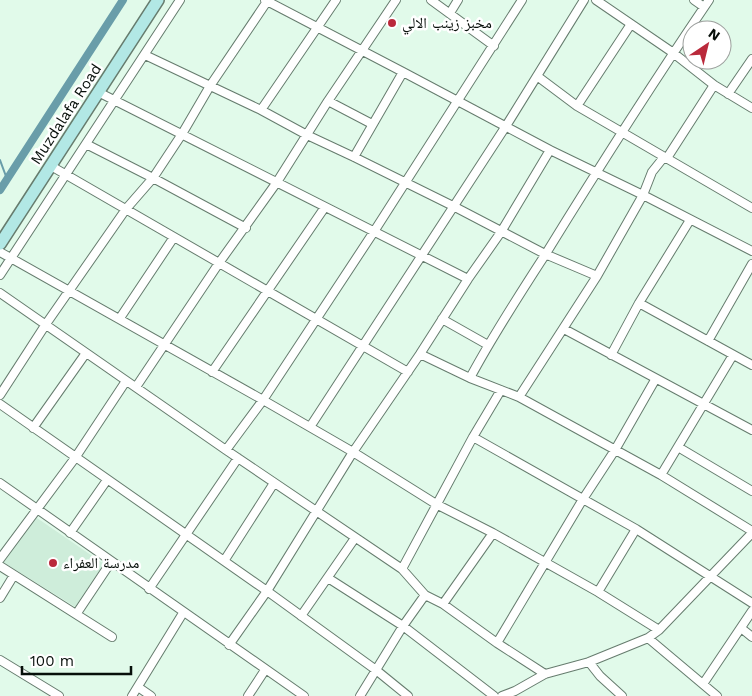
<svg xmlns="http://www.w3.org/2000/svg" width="752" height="696" font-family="'Work Sans','Noto Naskh Arabic',sans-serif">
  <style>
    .built { fill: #ceedda }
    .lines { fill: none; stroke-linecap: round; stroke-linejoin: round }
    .stream { stroke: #699da9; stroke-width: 2 }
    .canal { stroke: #699da9; stroke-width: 8 }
    .street-casing { stroke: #667c6e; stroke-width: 10 }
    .secondary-casing { stroke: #667c6e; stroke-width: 14 }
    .street { stroke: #fff; stroke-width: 8 }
    .secondary { stroke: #b2e8e5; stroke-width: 11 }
    .poi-dot { fill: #ba293b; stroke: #fff; stroke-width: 2 }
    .labels { text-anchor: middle; stroke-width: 5; stroke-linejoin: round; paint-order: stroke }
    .poi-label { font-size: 15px; fill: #070f0a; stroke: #fff; text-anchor: start }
    .street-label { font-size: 15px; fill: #070f0a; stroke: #fff }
  </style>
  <rect width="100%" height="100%" fill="#e1faea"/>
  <!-- built -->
  <path class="built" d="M34 516 104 564 77 608 3 562Z"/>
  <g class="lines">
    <!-- stream -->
    <path class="stream" d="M0 160 7 179"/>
    <!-- canal -->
    <path class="canal" d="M0 190 123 0"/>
    <defs>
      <path id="street" d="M265 0 403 72 550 150 643 195 752 251
        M431 0 494 46
        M596 0 672 52 714 85 752 108
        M694 0 704 7
        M450 13 458 0
        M145 55 261 110 307 135 354 157 453 206 545 254 597 276
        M537 76 577 106 752 208
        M98 92 468 279
        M728 94 752 59
        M328 101 372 124
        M577 106 631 24
        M261 110 336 0
        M86 144 153 178 246 228
        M354 157 403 72
        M51 166 408 372
        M0 252 263 400 353 452 436 504 493 533 598 592 659 630
        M0 275 180 0
        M0 293 226 450 402 569 425 595 443 604 497 643 545 674
        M639 303 752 365
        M120 318 174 237
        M442 319 488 345
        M564 329 752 430
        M708 341 752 264
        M420 354 470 378 519 397 661 475 752 531
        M611 355 639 303 690 220
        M212 372 325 207
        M470 378C493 335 519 295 545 255 598 169 652 84 709 0
        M136 387 219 263 277 182 328 101 396 0
        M0 395 46 324 126 209 153 178 182 134 210 86 268 0
        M519 397 597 276 643 195 652 172 664 157 667 158 714 85
        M0 404 267 591 376 670 408 696
        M310 427 506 126 584 0
        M33 428 86 353
        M473 437 636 529 752 603
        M678 447 752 491
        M226 450 263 400 375 230 522 0
        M661 475 733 355
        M0 483 304 696
        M70 533 107 480
        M0 559 75 458 126 381
        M224 561 274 483
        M0 566 112 637
        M402 569 473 437 501 390
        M328 578 403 626 494 696
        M149 589 238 458
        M598 592 636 529
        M0 598 14 575
        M443 604 493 533
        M77 613 111 562
        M301 616 355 538
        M741 628 752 637
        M648 638 717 696
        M497 643 583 499 615 450 655 380
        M229 645 267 591 353 452 420 354 468 279 501 232 550 150
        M0 660 59 696
        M589 662 600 676 622 696
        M703 684 752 611
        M138 687 151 696
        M132 696 183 613
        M248 696 265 670
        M360 696 403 626 425 595
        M502 696 515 691 545 674 589 662 648 638 659 630 752 533"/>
      <path id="secondary" d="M0 244 158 0"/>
    </defs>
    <!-- street casing -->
    <use href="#street" class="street-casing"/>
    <!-- secondary casing -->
    <use href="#secondary" class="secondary-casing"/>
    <!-- street -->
    <use href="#street" class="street"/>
    <!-- secondary -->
    <use href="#secondary" class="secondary"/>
  </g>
  <!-- markers -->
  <g class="poi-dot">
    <circle cx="392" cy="23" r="5"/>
    <circle cx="53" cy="563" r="5"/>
  </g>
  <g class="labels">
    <!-- poi labels -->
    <g class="poi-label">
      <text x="402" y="28">مخبز زينب الالي</text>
      <text x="63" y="568">مدرسة العفراء</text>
    </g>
    <!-- street labels -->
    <g class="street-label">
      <text transform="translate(66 114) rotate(-57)" y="5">Muzdalafa Road</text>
    </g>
  </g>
  <!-- north arrow -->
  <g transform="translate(707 45) rotate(35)"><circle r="24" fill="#ffffff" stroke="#9c9f9d"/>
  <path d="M0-4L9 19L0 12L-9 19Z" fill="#ba293b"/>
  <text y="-8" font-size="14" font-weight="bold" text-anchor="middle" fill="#070f0a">N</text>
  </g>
  <!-- scale -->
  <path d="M22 666v8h109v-8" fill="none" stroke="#070f0a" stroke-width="2.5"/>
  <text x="30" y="666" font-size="15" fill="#070f0a" stroke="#ffffff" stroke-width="4" paint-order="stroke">100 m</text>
</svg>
